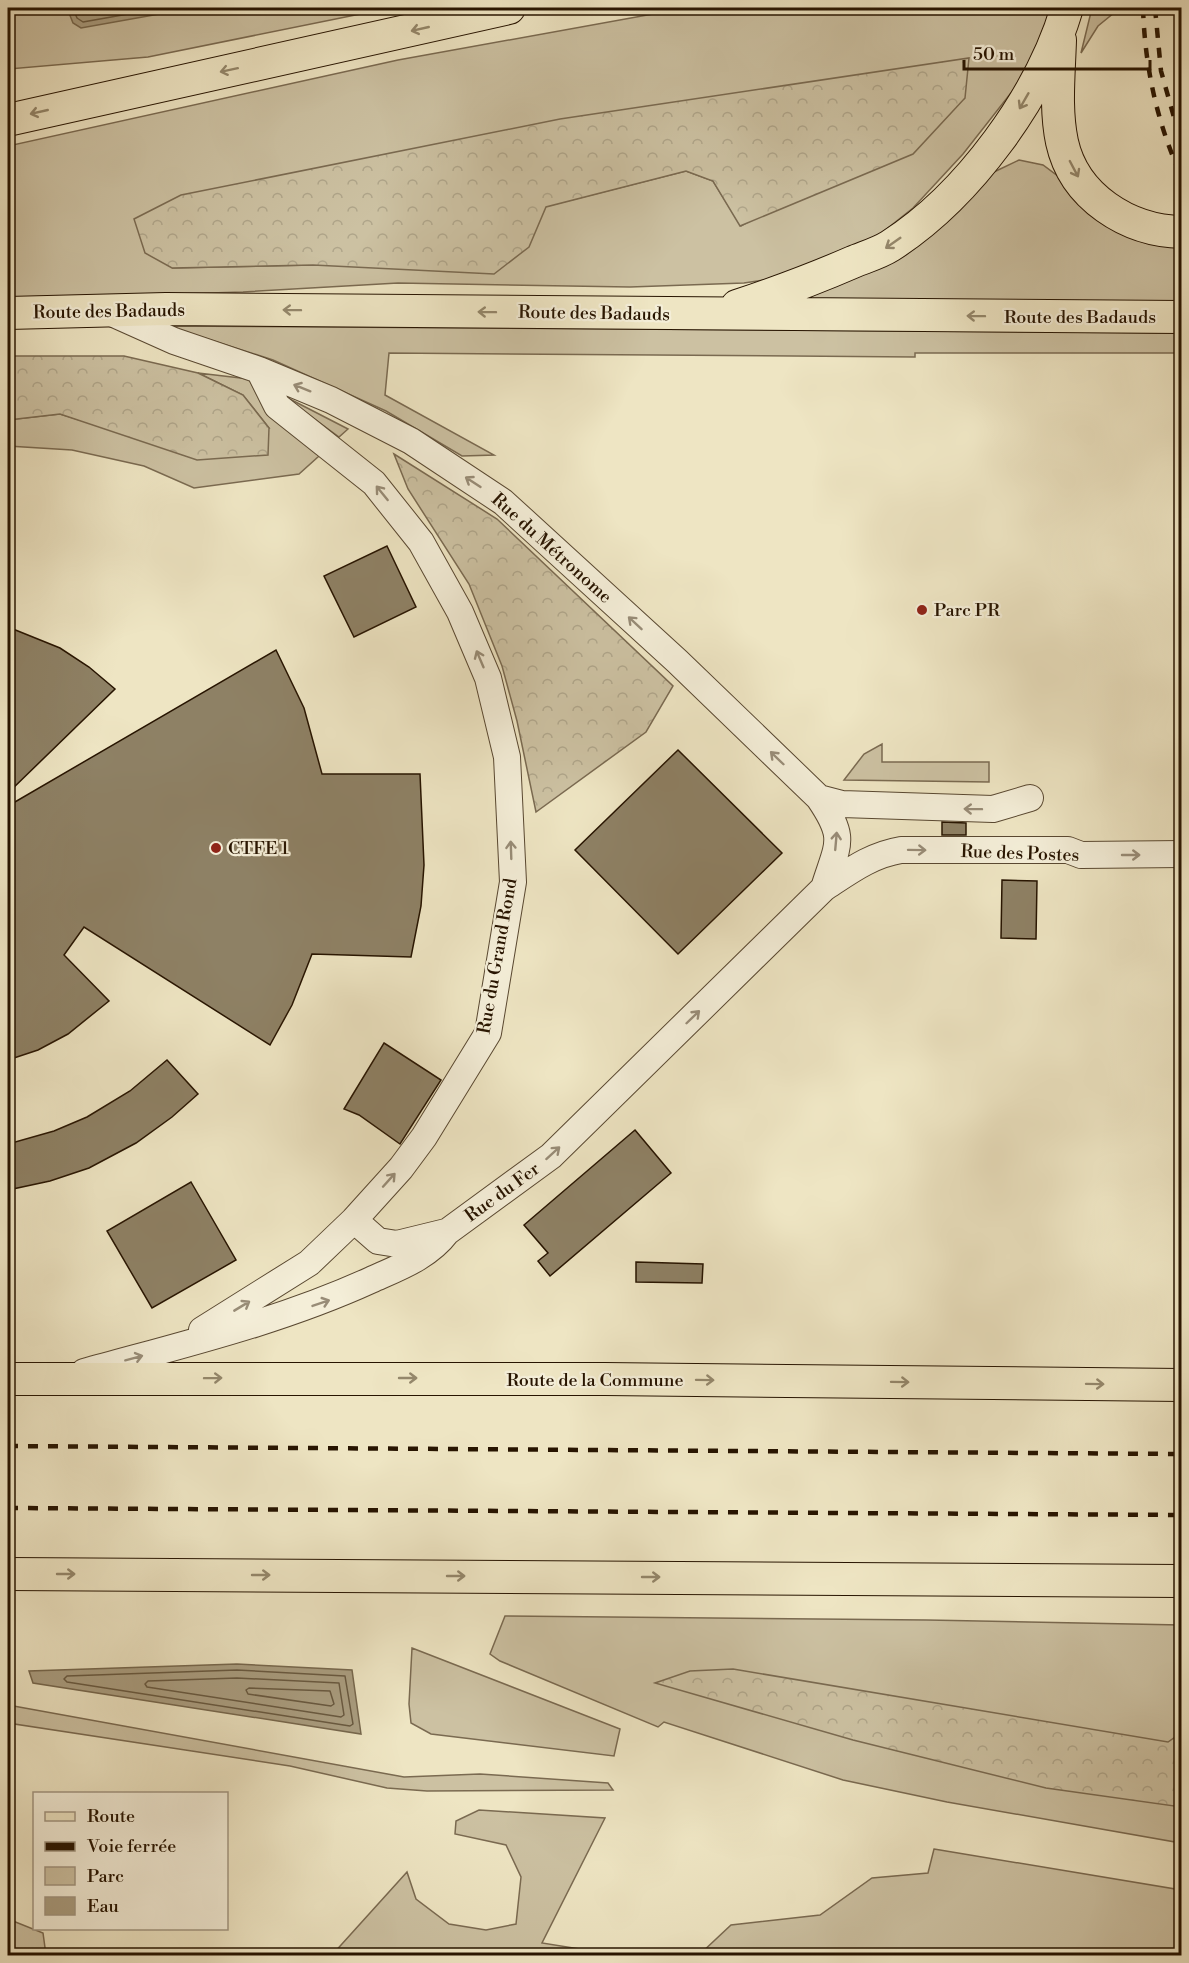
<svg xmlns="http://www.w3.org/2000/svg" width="1189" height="1963" font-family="'Libre Bodoni',serif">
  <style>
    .green { fill: #ccc1a2; stroke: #7a6a51; stroke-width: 1.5; fill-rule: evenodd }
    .forest { fill: url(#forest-crowns); stroke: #7a6a51; stroke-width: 1.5 }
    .water { fill: #aa9e81; stroke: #76674d; stroke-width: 1.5 }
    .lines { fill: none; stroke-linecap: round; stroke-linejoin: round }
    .shore { stroke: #685940; stroke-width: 1.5 }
    .building { fill: #8e8165; stroke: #271400; stroke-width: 1.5 }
    .minor-casing { stroke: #594831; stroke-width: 28 }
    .major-casing { stroke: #271400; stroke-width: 34 }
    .minor { stroke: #f4eed8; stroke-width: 26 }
    .major { stroke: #eee5c3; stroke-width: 32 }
    .rail { stroke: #271400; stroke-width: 4.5; stroke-dasharray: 10 10; stroke-linecap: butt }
    .oneway { stroke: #94876b }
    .oneway2 { stroke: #988c77 }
    .poi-dot { fill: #8f2418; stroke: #f4eed8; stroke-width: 2 }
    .labels { text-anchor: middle; stroke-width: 4.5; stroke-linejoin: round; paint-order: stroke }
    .street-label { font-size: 18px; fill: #271400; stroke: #f4eed8 }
    .poi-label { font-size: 18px; fill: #271400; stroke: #f4eed8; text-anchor: start }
  </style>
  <defs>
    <pattern id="forest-crowns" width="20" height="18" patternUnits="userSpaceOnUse" patternTransform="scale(1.5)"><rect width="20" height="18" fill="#ccc1a2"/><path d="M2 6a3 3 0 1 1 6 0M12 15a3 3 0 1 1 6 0" fill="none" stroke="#afa58a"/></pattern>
  </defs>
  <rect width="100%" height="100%" fill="#eee5c3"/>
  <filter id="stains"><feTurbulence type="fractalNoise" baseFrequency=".00333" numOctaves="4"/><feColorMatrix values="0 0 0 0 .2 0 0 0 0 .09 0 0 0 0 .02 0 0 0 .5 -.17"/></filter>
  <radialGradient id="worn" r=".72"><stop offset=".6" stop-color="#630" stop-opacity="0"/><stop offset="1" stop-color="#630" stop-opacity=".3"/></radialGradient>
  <!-- green -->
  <path class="green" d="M8 8H390L148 57 9 69Z
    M686 8H1054L1047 30 1018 84 963 154 913 208 869 243 797 275 744 283 630 287 398 283 243 292 8 299V146L398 60ZM965 98 741 226 713 181 686 171 313 265 172 268Z
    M1092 8H1120L1098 26 1081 53Z
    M1019 160 1043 165 1062 179 1181 239V303L786 300 980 185 994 172Z
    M167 326 1181 333 1182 353H915V357L389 353 385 395 494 455 462 456 386 411 273 360Z
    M198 373 249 379 267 410 319 456 299 474 194 488 144 466 72 450 8 446V420L60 414 109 429 269 428 243 395Z
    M282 395 348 429 339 437Z
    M882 744V762H989V782L844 780 864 754Z
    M505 1616 927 1620 1181 1625V1843L947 1802 843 1780 664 1722 658 1727 500 1661 490 1654Z
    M412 1648 620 1729 614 1756 431 1734 411 1723 409 1704Z
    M8 1705 404 1777 480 1774 608 1783 613 1790 427 1791 387 1788 290 1766 8 1723Z
    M479 1810 605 1818 542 1943 617 1955H332L407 1872 416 1899 449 1924 486 1930 516 1924 521 1877 506 1845 455 1834 456 1821Z
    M934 1849 1181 1890V1955H699L731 1925 820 1915 872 1878 928 1873Z
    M8 1919 43 1933 46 1955H8Z"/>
  <!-- forest -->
  <path class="forest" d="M969 58 965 98 913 154 740 226 713 181 686 171 546 207 529 247 494 274 313 265 172 268 145 253 134 219 181 195 560 119Z
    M13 356H124L198 373 243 395 269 428 268 455 197 460 60 414 8 420Z
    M394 454 497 519 673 686 646 732 536 812 517 721 502 666 469 584 408 489Z
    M733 1669 1168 1742 1181 1733V1807L1046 1788 853 1740 655 1683 690 1671Z"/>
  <!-- water -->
  <path class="water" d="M67 8H193L81 28 73 23Z
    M237 1664 352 1670 361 1734 33 1683 29 1671Z"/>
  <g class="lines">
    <!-- shore -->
    <path class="shore" d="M73 8 77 18 83 22 162 8
      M237 1670 345 1676 353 1724 350 1726 67 1682 64 1679 67 1676Z
      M237 1678 339 1683 344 1715 341 1717 147 1687 145 1684 148 1681Z
      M249 1688 330 1691 334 1704 331 1706 248 1694 246 1690Z"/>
  </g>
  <!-- building -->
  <path class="building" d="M387 546 416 607 354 637 324 576Z
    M8 627 60 648 89 667 115 689 8 793Z
    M276 650 304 708 322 774H420L424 865 421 906 411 957 312 954 292 1005 270 1045 84 927 64 955 109 1001 68 1034 38 1050 8 1060V806Z
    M678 750 782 853 678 954 575 850Z
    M942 822 966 823V835H942Z
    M1002 880 1037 881 1036 939 1001 938Z
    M384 1043 441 1080 400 1144 359 1115 344 1109Z
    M167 1060 198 1094 172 1117 136 1143 89 1168 50 1181 8 1190V1144L54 1131 87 1117 130 1091Z
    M635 1130 671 1173 550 1276 538 1261 548 1253 524 1225Z
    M191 1182 236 1260 152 1308 107 1231Z
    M636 1262 703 1264 702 1283 636 1282Z"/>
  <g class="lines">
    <defs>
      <path id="minor" d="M107 311 174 341 259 370 331 400 411 441 503 502 677 661 819 798C847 839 838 843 824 888
        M819 798 842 804 993 809 1030 798
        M354 1220 378 1241 397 1244 446 1232
        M202 1330 309 1263 354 1220 401 1168 424 1137 488 1033 513 882 507 757 488 678 460 612 421 542 374 483 277 406 259 370
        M84 1372C181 1345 279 1322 371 1280 400 1267 428 1257 447 1232L551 1156 824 888C850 871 871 855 901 850H1068L1081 855 1182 854"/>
      <path id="major" d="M1060 40C1059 74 1055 109 1062 142 1074 197 1128 231 1182 232
        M8 120 509 8
        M737 306C776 293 814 279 853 262 865 257 879 253 890 246 968 196 1041 96 1067 8
        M8 313 166 309 1182 317
        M8 1379H605L1182 1385
        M8 1574 1182 1581"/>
    </defs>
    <!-- minor casing -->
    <use href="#minor" class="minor-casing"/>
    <!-- major casing -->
    <use href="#major" class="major-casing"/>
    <!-- minor -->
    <use href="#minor" class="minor"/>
    <!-- major -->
    <use href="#major" class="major"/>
    <!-- rail -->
    <path class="rail" d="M1143 8C1145 68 1157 123 1182 178
      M1155 8 1161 71 1182 146
      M8 1446 1182 1454
      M8 1508 1182 1515"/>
  </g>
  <!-- one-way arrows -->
  <defs><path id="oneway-shaft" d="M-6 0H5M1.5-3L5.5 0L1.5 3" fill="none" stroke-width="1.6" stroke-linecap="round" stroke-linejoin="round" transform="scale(1.5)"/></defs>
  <g class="oneway">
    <use href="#oneway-shaft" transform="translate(420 29) rotate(167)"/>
    <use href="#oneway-shaft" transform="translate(229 70) rotate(168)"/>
    <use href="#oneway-shaft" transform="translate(1024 101) rotate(120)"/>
    <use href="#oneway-shaft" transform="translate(39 112) rotate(167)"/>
    <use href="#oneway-shaft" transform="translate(1074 169) rotate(62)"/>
    <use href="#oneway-shaft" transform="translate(893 243) rotate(145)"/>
    <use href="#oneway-shaft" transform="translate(292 310) rotate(-179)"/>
    <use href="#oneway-shaft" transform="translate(487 312) rotate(-179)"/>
    <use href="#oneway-shaft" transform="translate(976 316) rotate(-179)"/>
    <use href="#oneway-shaft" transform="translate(213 1378) rotate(-1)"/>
    <use href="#oneway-shaft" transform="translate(408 1378)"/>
    <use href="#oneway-shaft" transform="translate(705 1380) rotate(1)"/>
    <use href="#oneway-shaft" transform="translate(900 1382) rotate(1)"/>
    <use href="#oneway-shaft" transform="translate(1095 1384) rotate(1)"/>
    <use href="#oneway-shaft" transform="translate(66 1574)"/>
    <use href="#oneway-shaft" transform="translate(261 1575)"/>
    <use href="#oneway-shaft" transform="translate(456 1576)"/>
    <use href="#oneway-shaft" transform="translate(651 1577)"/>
  </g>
  <g class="oneway2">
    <use href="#oneway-shaft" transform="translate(302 388) rotate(-158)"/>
    <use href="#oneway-shaft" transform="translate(473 482) rotate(-147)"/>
    <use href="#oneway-shaft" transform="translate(382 493) rotate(-129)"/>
    <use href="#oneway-shaft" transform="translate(635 623) rotate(-137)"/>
    <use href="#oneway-shaft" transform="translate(480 659) rotate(-113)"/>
    <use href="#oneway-shaft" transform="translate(777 758) rotate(-136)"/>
    <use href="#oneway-shaft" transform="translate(973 809) rotate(-179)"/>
    <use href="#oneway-shaft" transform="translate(836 841) rotate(-85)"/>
    <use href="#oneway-shaft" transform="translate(511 850) rotate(-92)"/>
    <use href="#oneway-shaft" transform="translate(917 850) rotate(1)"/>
    <use href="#oneway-shaft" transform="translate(1131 855)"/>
    <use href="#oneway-shaft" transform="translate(693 1017) rotate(-44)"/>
    <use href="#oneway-shaft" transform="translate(553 1153) rotate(-42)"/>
    <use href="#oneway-shaft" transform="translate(389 1180) rotate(-48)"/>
    <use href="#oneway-shaft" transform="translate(321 1303) rotate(-19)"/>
    <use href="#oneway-shaft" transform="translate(242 1306) rotate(-31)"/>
    <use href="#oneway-shaft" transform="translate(134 1358) rotate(-15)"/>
  </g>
  <!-- markers -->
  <g class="poi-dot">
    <circle cx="922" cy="610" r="6"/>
    <circle cx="216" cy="848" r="6"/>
  </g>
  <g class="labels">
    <!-- street labels -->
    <g class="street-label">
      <text transform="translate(109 311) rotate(-1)" y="6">Route des Badauds</text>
      <text transform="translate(594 313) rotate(1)" y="6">Route des Badauds</text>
      <text x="1080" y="323">Route des Badauds</text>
      <text transform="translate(552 548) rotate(42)" y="6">Rue du Métronome</text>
      <text transform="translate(1020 853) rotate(2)" y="6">Rue des Postes</text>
      <text transform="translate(497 956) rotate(-80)" y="6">Rue du Grand Rond</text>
      <text transform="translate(502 1192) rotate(-36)" y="6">Rue du Fer</text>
      <text x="595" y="1386">Route de la Commune</text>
    </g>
    <!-- poi labels -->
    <g class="poi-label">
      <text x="934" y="616">Parc PR</text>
      <text x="228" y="854">CTFE 1</text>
    </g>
  </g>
  <!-- margin -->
  <rect width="1189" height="1963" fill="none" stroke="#eee5c3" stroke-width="30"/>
  <rect x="9" y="9" width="1171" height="1945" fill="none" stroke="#271400" stroke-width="3"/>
  <rect x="15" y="15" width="1159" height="1933" fill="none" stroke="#271400" stroke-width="1.5"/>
  <!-- legend -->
  <rect x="33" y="1792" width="195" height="138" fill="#f4eed8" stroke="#a29782" stroke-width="1.5"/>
  <rect x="45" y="1812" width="30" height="9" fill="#eee5c3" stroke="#a29782" stroke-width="1.5"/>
  <text x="87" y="1822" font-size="18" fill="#271400">Route</text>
  <rect x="45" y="1842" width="30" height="9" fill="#271400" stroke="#a29782" stroke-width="1.5"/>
  <text x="87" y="1852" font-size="18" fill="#271400">Voie ferrée</text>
  <rect x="45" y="1867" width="30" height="18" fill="#ccc1a2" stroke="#a29782" stroke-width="1.5"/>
  <text x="87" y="1882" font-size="18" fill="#271400">Parc</text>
  <rect x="45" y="1897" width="30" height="18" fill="#aa9e81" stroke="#a29782" stroke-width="1.5"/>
  <text x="87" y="1912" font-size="18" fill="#271400">Eau</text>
  <!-- scale -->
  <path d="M964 60v9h186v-9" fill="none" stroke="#271400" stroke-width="3"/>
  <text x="973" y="60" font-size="18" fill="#271400" stroke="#f4eed8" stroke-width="4.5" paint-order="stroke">50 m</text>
  <rect width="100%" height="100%" filter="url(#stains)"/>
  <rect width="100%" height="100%" fill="url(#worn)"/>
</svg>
